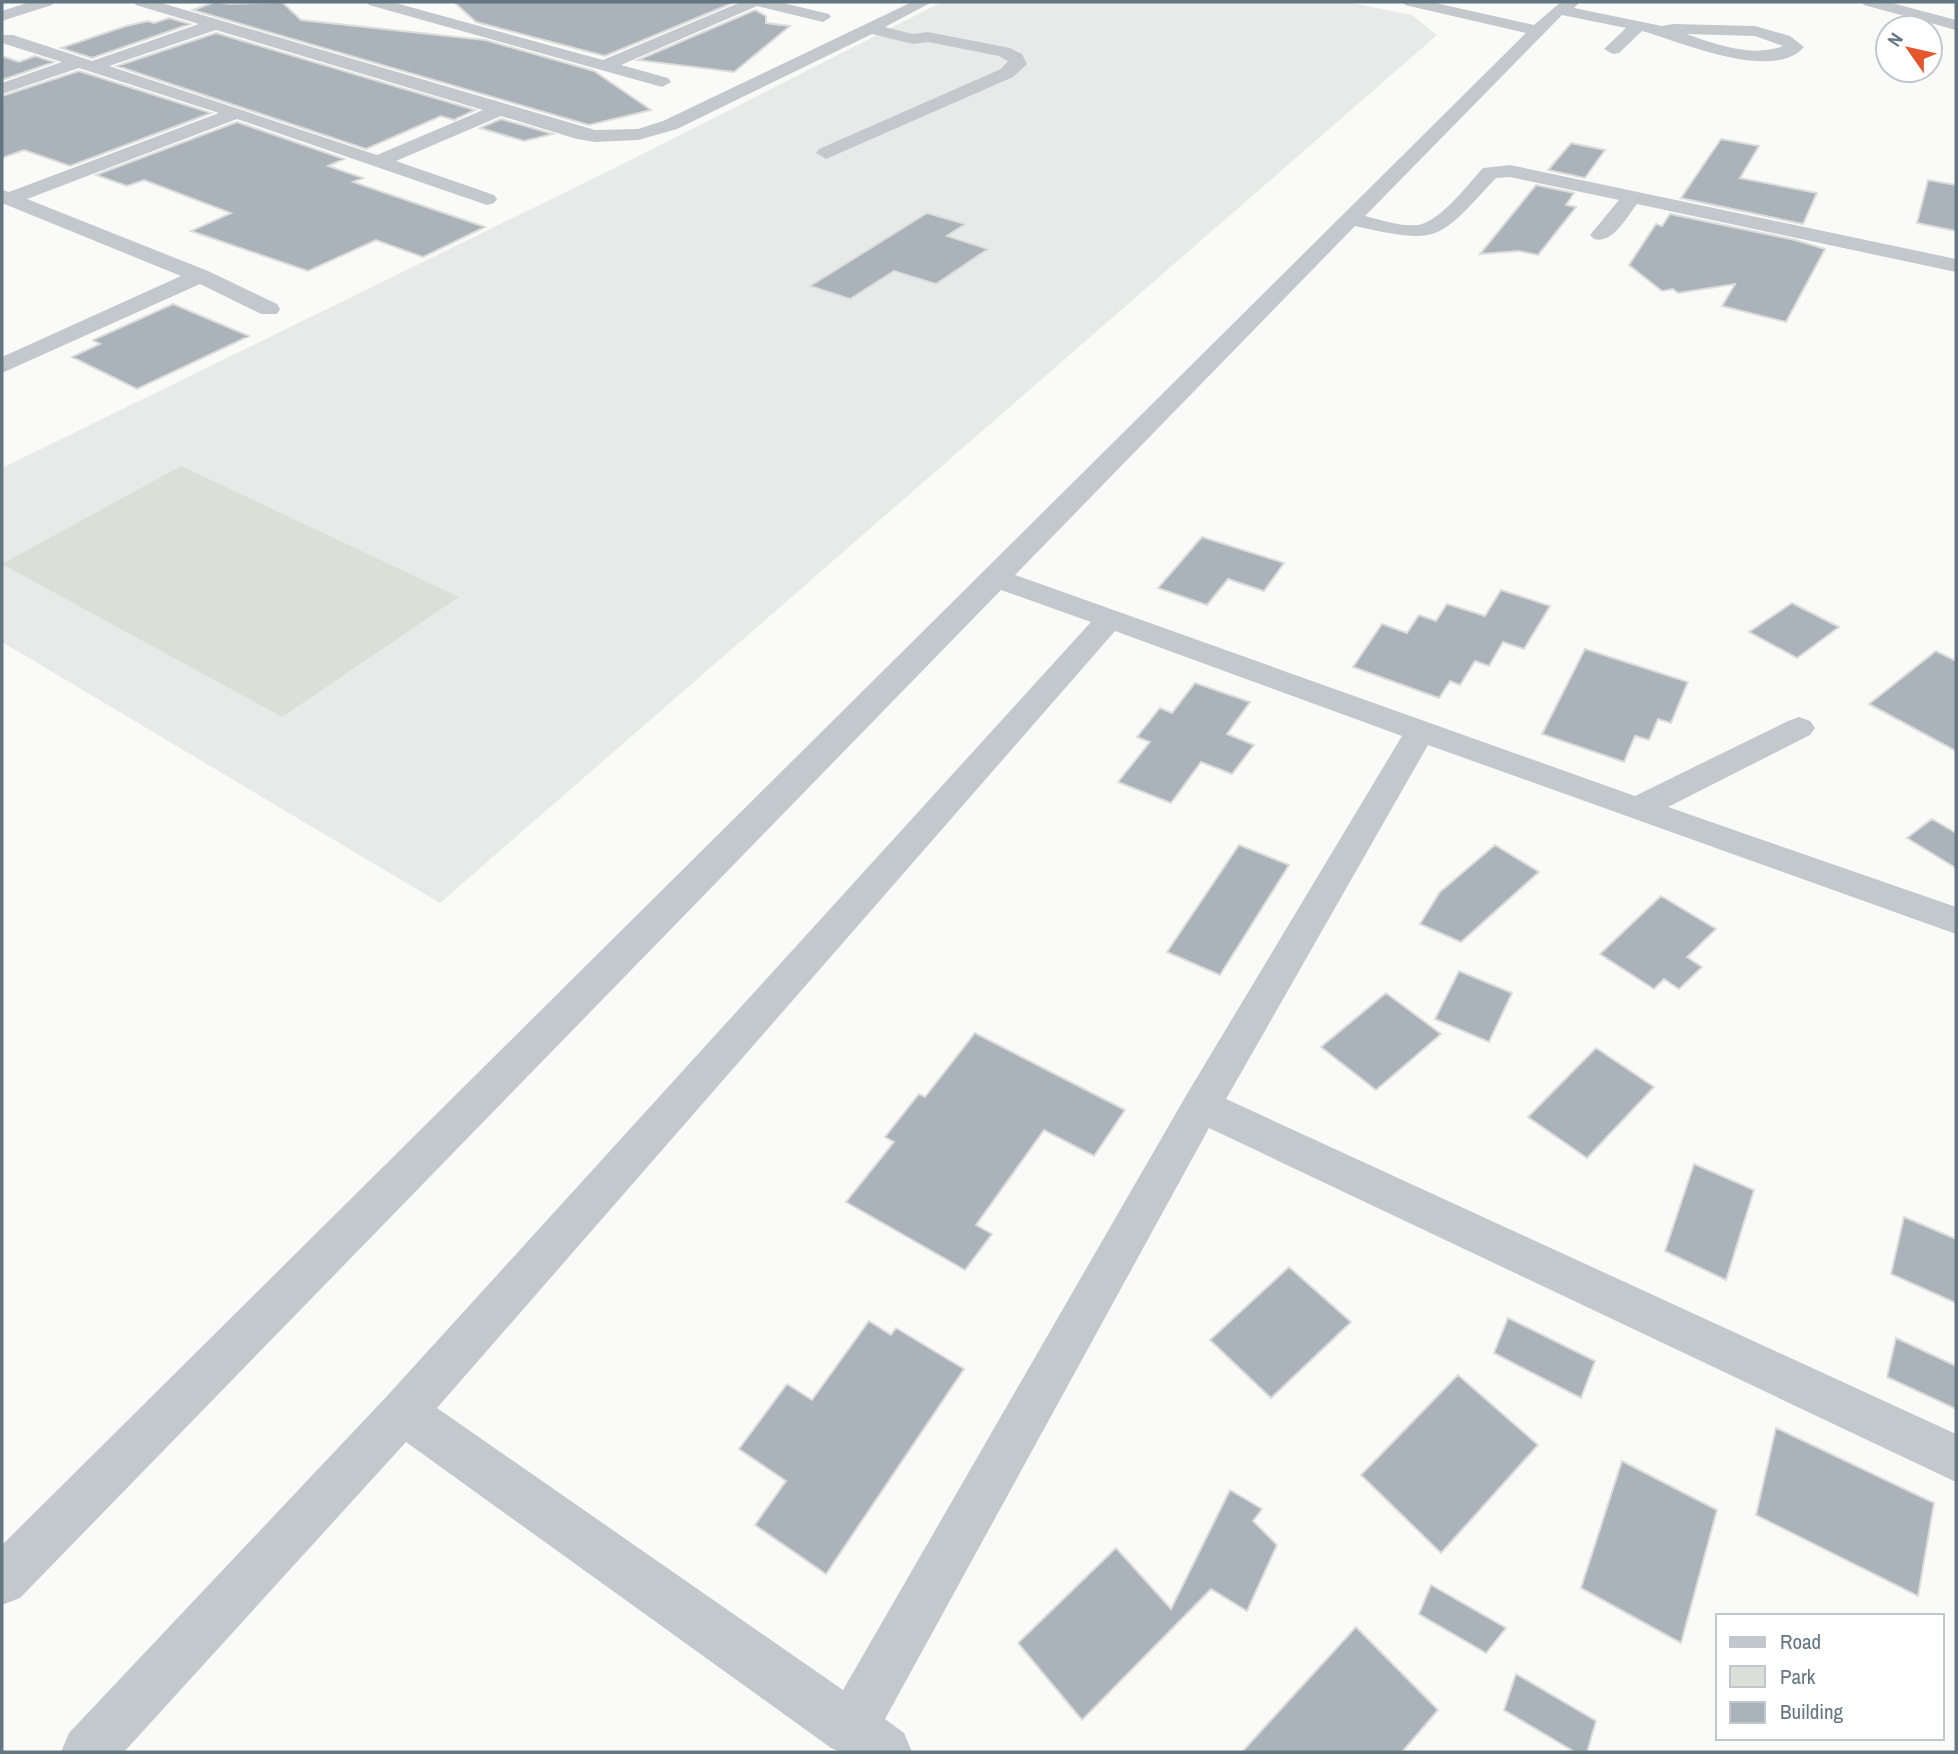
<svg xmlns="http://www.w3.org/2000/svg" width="1958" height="1754" font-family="'Archivo Narrow',sans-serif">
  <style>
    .built { fill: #e8e9e9 }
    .green { fill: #dadfd7 }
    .building { fill: #aab3b9; stroke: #dcdcda; stroke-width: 2 }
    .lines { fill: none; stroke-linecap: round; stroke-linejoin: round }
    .minor { fill: #c3c8cc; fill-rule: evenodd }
  </style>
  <rect width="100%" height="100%" fill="#fafaf8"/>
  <!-- built -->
  <path class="built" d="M942 2H1346L1412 15 1437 35 440 903 2 642V468L625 163Z"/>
  <!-- green -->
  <path class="green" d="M181 466 459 597 282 717 2 564Z"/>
  <!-- building -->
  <path class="building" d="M215 2 231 4 282 2 301 20 485 40 594 71 651 110 589 125 193 10Z
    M454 2H735L605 56 476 22Z
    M755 10 766 16V23L790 26 734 72 638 60Z
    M169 18 190 24 92 58 61 48 126 26 148 21 154 23Z
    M216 33 475 110 454 120 441 116 366 149 117 66Z
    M2 56 19 62 35 56 54 62 2 80Z
    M79 71 211 113 70 166 24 150 2 158V96Z
    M501 119 553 134 524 141 480 128Z
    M237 122 344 159 328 166 363 178 353 182 485 227 423 257 376 240 308 271 191 231 231 213 144 180 127 186 96 175Z
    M1721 139 1759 146 1740 178 1817 193 1803 224 1681 198Z
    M1571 143 1605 150 1585 178 1548 170Z
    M1928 180 1956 185V231L1917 223Z
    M1536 185 1574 193 1566 205 1576 207 1538 255 1519 251 1480 254Z
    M927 213 965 224 947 236 988 249 936 284 894 271 850 299 810 286Z
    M1670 214 1795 240 1825 249 1786 322 1722 306 1735 284 1678 293 1673 289 1662 291 1629 265 1656 224 1662 226Z
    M173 304 249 336 137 389 72 357 100 344 93 340Z
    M1202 537 1284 563 1264 591 1228 579 1207 605 1158 588Z
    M1501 590 1550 606 1524 649 1503 642 1489 666 1475 661 1460 685 1450 681 1439 698 1353 667 1382 624 1407 633 1419 615 1436 621 1447 604 1485 616Z
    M1792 603 1839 627 1797 658 1749 632Z
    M1585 649 1688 682 1671 723 1658 719 1649 740 1635 736 1624 762 1542 734Z
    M1936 651 1956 661V751L1869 704Z
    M1195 683 1250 702 1227 734 1254 745 1232 774 1201 762 1171 803 1118 782 1150 742 1137 737 1160 708 1172 713Z
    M1932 819 1956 833V868L1907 838Z
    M1239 845 1289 865 1220 975 1167 952Z
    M1495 845 1539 872 1461 942 1420 924 1440 892Z
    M1661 896 1716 929 1687 957 1702 967 1679 989 1664 979 1654 989 1600 954Z
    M1459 971 1512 993 1489 1042 1435 1019Z
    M1386 993 1441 1034 1376 1090 1321 1047Z
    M975 1033 1125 1110 1094 1156 1044 1130 976 1225 992 1234 965 1270 846 1202 894 1142 885 1137 919 1094 925 1097Z
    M1596 1048 1654 1087 1587 1158 1528 1117Z
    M1694 1164 1754 1190 1726 1280 1665 1251Z
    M1904 1217 1956 1239V1303L1891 1274Z
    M1289 1267 1351 1322 1271 1398 1210 1340Z
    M1508 1318 1595 1361 1581 1398 1494 1353Z
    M869 1321 891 1335 896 1328 964 1369 826 1574 755 1525 786 1481 739 1449 787 1384 812 1400Z
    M1896 1338 1956 1366V1409L1887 1377Z
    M1458 1375 1538 1445 1441 1553 1361 1475Z
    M1776 1428 1934 1503 1918 1596 1756 1515Z
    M1622 1461 1717 1510 1681 1643 1581 1588Z
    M1230 1490 1262 1509 1253 1521 1277 1545 1247 1611 1211 1589 1082 1720 1018 1643 1116 1548 1171 1609Z
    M1431 1585 1506 1628 1486 1653 1419 1614Z
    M1356 1627 1438 1710 1402 1752H1242Z
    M1516 1674 1596 1721 1587 1752H1575L1504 1710Z"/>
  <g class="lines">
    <!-- minor -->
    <path class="minor" d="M30 2H54L52 5 2 21V11Z
      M134 2H158L595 130 638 129 663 121 912 2H932L885 27 913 34 928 32 1010 48 1022 54 1027 64 1013 77 826 159 816 153 819 149 1001 69 1008 61 999 56 928 42 913 44 872 34 677 129 638 140 595 142 577 139 501 116 396 161 494 195 497 199 494 203 487 205 237 119 27 199 208 271 277 304 280 309 277 314H261L200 284 2 373V357L181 276 2 203V190L9 192 219 113 79 68 2 94V83L62 62 2 43V35H13L92 61 199 24 136 5ZM216 30 483 110 377 155 109 66Z
      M367 2H392L603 60 741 2H779L829 14 831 17 823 22 757 6 621 65 668 78 671 82 662 87 369 5Z
      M1403 2H1431L1534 25 1561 2H1580L1574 8 1662 26 1673 24 1755 26 1790 36 1804 47C1772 83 1679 41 1642 31L1619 53 1613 54 1604 49 1626 28 1562 15 1365 216C1382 220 1401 227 1418 225 1440 222 1468 184 1483 168L1510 165 1956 259V272L1637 204C1626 218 1613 244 1594 239L1590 235 1619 200 1510 177 1496 178C1437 241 1441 245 1355 226L1015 575 1635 796 1788 721 1799 717 1810 721 1815 728 1810 735 1668 807 1956 907V934L1428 745 1226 1099 1956 1434V1482L1209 1128 885 1719 904 1733 912 1752H840L831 1748 406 1442 124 1752H61L69 1733 387 1396 1091 622 1001 590 20 1598 2 1605V1545L1526 33 1405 5ZM1686 34 1755 36 1783 46C1751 58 1716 44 1686 34ZM1115 631 1402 736 1187 1094 843 1690 437 1408Z
      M1862 2H1888L1956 20V30L1864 5Z"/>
  </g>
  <!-- border -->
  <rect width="1958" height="1754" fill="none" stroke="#657683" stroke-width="7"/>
  <!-- legend -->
  <rect x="1716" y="1614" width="228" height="126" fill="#ffffff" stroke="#c1c8cd" stroke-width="2"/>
  <rect x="1730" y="1637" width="35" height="10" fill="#c3c8cc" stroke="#c1c8cd" stroke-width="2"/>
  <text x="1780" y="1649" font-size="21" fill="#657683">Road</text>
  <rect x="1730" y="1666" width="35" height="21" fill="#dadfd7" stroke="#c1c8cd" stroke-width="2"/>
  <text x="1780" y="1684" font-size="21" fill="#657683">Park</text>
  <rect x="1730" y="1702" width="35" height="21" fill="#aab3b9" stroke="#c1c8cd" stroke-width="2"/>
  <text x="1780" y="1719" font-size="21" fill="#657683">Building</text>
  <!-- north arrow -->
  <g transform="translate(1909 49) rotate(304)"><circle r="33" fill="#ffffff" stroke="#c1c8cd" stroke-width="2"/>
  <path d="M0-5L12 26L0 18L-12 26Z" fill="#e4572e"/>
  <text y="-10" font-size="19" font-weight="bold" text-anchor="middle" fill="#657683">N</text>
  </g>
</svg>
